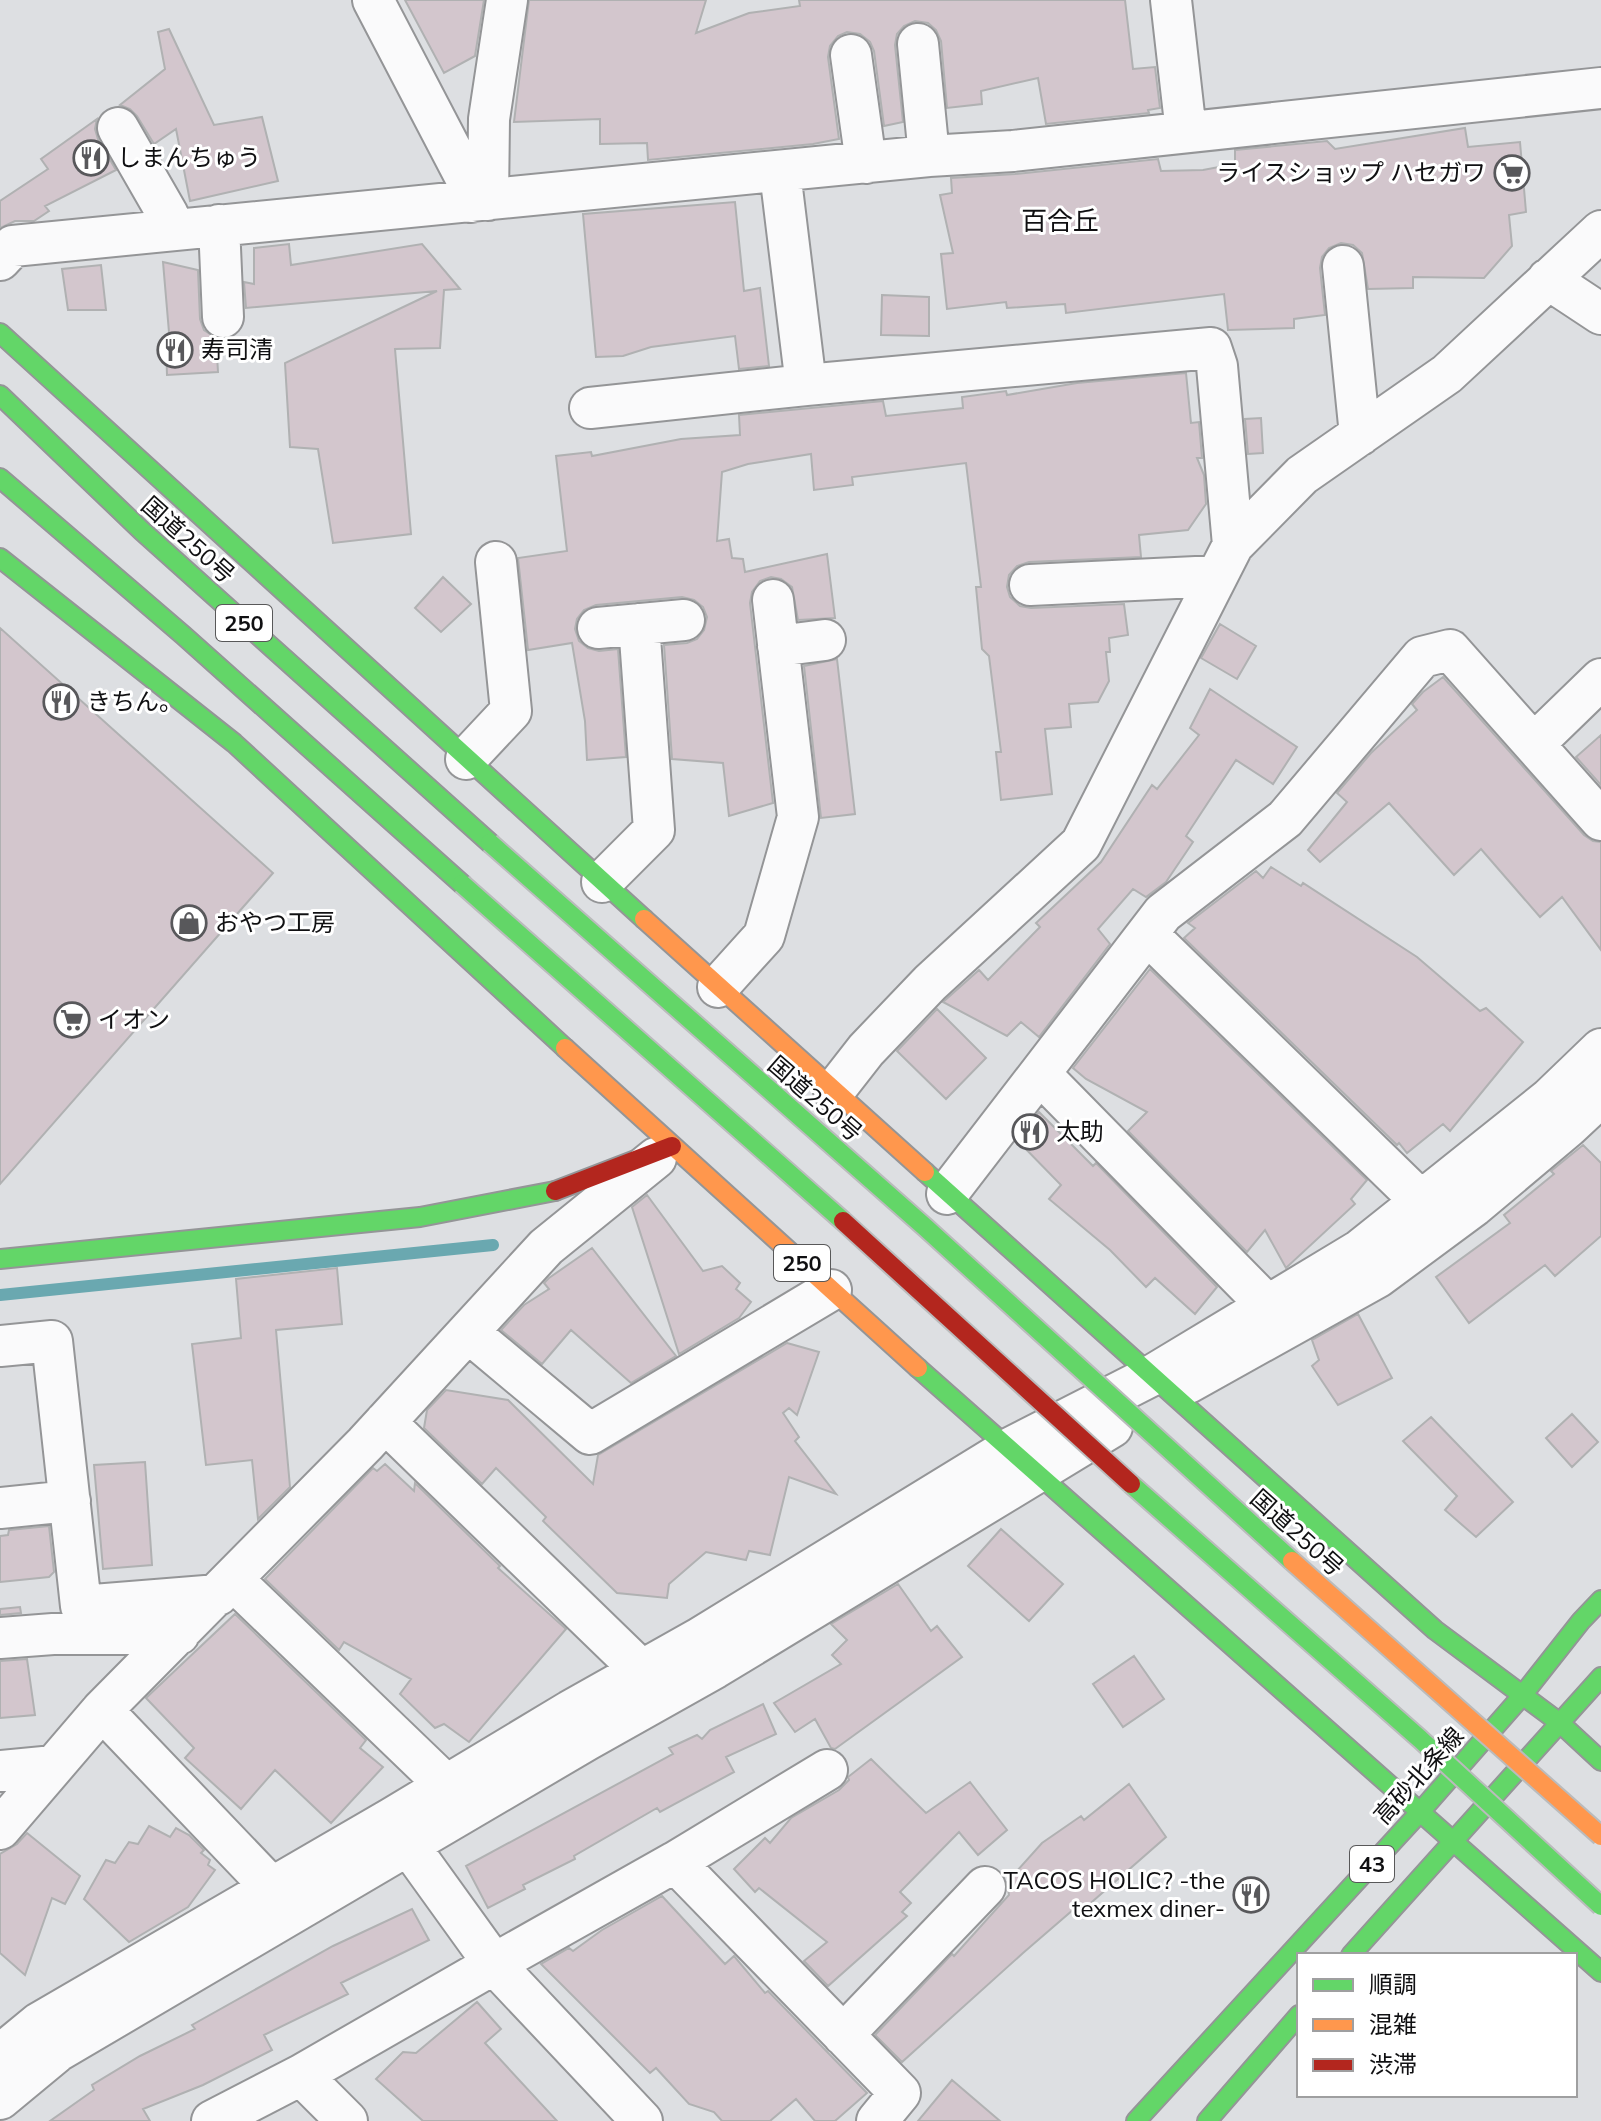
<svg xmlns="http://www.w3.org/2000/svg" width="1601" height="2121" font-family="Mulish,'Noto Sans JP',sans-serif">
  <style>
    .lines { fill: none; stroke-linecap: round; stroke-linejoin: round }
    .stream { stroke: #6aa8b0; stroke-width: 12 }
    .building { fill: #d3c6cd; stroke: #b0b1b2; stroke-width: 2 }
    .street-casing { stroke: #949597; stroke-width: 44 }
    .fast-casing { stroke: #949597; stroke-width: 22 }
    .slow-casing { stroke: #949597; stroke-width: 22 }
    .jam-casing { stroke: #949597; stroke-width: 22 }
    .street { stroke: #fafafb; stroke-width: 40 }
    .fast { stroke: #63d668; stroke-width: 18 }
    .slow { stroke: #ff974d; stroke-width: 18 }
    .jam { stroke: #b3261e; stroke-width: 18 }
    .fast-bridge-casing { stroke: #babbbc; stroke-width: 22; stroke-linecap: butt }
    .slow-bridge-casing { stroke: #babbbc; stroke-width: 22; stroke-linecap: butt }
    .jam-bridge-casing { stroke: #babbbc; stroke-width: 22; stroke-linecap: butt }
    .fast-bridge { stroke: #63d668; stroke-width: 18 }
    .slow-bridge { stroke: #ff974d; stroke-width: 18 }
    .jam-bridge { stroke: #b3261e; stroke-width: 18 }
    .labels { text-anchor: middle; stroke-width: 6; stroke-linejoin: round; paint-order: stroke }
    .shield { fill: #fff; stroke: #585859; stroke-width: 2 }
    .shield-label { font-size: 22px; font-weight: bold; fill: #101012 }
    .poi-label { font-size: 24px; fill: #101012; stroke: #fff; text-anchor: start }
    .street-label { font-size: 24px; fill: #101012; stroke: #fff }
    .neighbourhood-label { font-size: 26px; fill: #101012; stroke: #fff }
  </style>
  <rect width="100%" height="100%" fill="#dddfe2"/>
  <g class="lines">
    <!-- stream -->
    <path class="stream" d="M0 1295 493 1245"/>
  </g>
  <!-- building -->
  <path class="building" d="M405 0H484L475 56 444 73Z
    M529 0H706L696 33 749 13 800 6 799 0H1125L1133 69 1155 67 1160 108 1148 110 1149 113 1046 124 1038 78 981 91 982 104 947 108 941 41 936 30 928 23 915 21 904 26 897 34 895 45 903 122 884 126 874 51 870 42 860 34 847 32 838 36 830 46 828 57 839 139 813 144 648 160 647 143 600 144V119L514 122Z
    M169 29 214 125 262 117 278 181 190 201 176 129 154 144 137 116 130 109 120 105 165 69 158 32Z
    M97 119 95 129 98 139 116 170 45 206 49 211 34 221H15L0 228V201L48 169 41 159Z
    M1465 128 1468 147 1520 142 1526 212 1509 215 1512 246 1484 278 1413 277V288L1368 289 1362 253 1353 245 1341 243 1329 248 1322 257 1320 268 1325 315 1294 319V328L1228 330 1224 294 1066 313 1065 304 1007 308 1006 302 947 309 941 254 953 253 940 195 952 193 951 178 1015 174 1158 159 1161 171 1203 170 1235 164V150L1327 141 1335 149Z
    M735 202 744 291 760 288 769 366 739 369 735 336 651 347 623 356 596 357 583 214Z
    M289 244 291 265 422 244 460 289 444 290 440 348 395 349 411 534 333 543 318 449 290 447 285 363 437 291 246 308 244 282 254 284V248Z
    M163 262 198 270 200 319 204 330 216 338 218 372 167 375 166 344H170Z
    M101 265 106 310H68L62 269Z
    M882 295 929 297V336L881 335Z
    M1186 373 1191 423 1199 422 1202 458H1197L1204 475 1206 504 1188 530 1139 535 1141 557 1029 562 1017 566 1009 575 1007 587 1010 597 1020 606 1031 608 1124 604 1128 635 1109 638 1110 652H1106L1109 681 1098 702 1069 704 1071 727 1045 729 1052 794 1001 800 996 752H1001L989 656 982 649 976 587H981L966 463 852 477 853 485 814 490 811 454 748 464 722 472 717 541 729 539 732 558 743 559 745 572 827 554 835 618 798 620 792 587 781 579 771 577 760 581 752 592 750 603 773 803 729 816 723 763 672 759 664 645 687 643 697 639 704 630 707 617 703 607 694 600 682 597 596 605 584 610 577 619 575 629 579 641 588 648 599 651 618 649 626 757 587 760 585 721 572 643 528 650 518 558 567 551 556 456 591 452 592 456 681 439 740 435 739 415 883 401 886 416 963 408 962 397 1006 391 1007 395 1077 383Z
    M1261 418 1263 453 1248 454 1245 419Z
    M443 577 471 604 441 632 415 608Z
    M1220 624 1256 646 1237 679 1201 658Z
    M0 628 273 873 0 1184Z
    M837 659 855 814 821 818 804 666Z
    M1443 677 1584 835 1593 841 1601 842V950L1562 897 1540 917 1481 849 1454 875 1389 803 1320 862 1308 850 1347 802 1337 793 1371 753 1417 710 1412 704 1423 692Z
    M1210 689 1297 747 1273 784 1236 760 1186 836 1193 842 1166 882 1146 897 1133 889 1098 929 1110 944 1039 1037 1021 1022 1007 1036 943 1002 979 970 988 980 1040 927 1036 923 1101 862 1152 785 1157 789 1199 735 1190 728Z
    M1601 735V785L1576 757Z
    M1271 867 1301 886 1303 883 1417 957 1480 1011 1486 1008 1523 1042 1450 1131 1443 1124 1407 1153 1399 1143 1397 1145 1184 938 1195 928 1188 923 1256 871 1263 878Z
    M1150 969 1367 1180 1351 1199 1355 1204 1286 1268 1265 1230 1247 1252 1128 1131 1147 1112 1086 1079 1073 1068Z
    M937 1009 986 1058 946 1099 897 1051Z
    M1039 1112 1093 1166 1096 1163 1217 1287 1195 1314 1155 1278 1146 1287 1110 1250 1049 1199 1061 1185 1017 1140Z
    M1583 1145 1601 1163V1236L1555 1276 1545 1265 1469 1323 1436 1277 1510 1223 1504 1215 1554 1174 1551 1171Z
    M647 1195 703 1271 722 1266 740 1283 736 1289 751 1302 739 1318 679 1354 632 1207Z
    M592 1248 676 1356 631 1383 571 1330 542 1364 501 1330 524 1305 549 1289 544 1283 549 1278Z
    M337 1268 342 1324 276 1330 290 1487 258 1519 252 1460 206 1465 192 1344 241 1338 236 1279Z
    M1358 1314 1392 1378 1338 1405 1312 1366 1319 1360 1312 1340Z
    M787 1343 819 1352 797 1415 789 1408 783 1413 799 1437 795 1441 836 1494 789 1477 770 1555 749 1551 746 1560 706 1552 669 1584 667 1598 617 1593 543 1521 546 1517 496 1468 482 1484 424 1428 427 1410 446 1390 508 1400 593 1484 598 1455Z
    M1572 1414 1598 1442 1572 1467 1546 1438Z
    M1431 1417 1513 1502 1476 1537 1445 1510 1457 1496 1403 1441Z
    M145 1462 152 1565 103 1569 94 1465Z
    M385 1464 414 1491 415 1483 500 1566 498 1568 566 1629 469 1742 444 1724 435 1728 400 1694 411 1679 344 1642 339 1650 265 1579 373 1468 377 1471Z
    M49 1526 54 1572 49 1577 0 1582V1536L8 1535 9 1530Z
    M1001 1529 1063 1584 1029 1621 968 1566Z
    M898 1584 931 1631 937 1626 962 1657 835 1749 831 1748 815 1719 795 1732 774 1703 841 1664 832 1655 847 1640 831 1624Z
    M20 1607 21 1613 0 1615V1609Z
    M235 1614 366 1740 360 1748 383 1767 331 1823 275 1770 241 1809 185 1758 194 1748 146 1698Z
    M1134 1656 1164 1699 1123 1727 1093 1684Z
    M27 1659 35 1715 0 1718V1661Z
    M763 1704 776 1734 726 1757 734 1772 660 1812 657 1808 574 1856 575 1859 523 1885 525 1889 488 1908 466 1866 673 1754 669 1748 697 1735 702 1739 710 1730Z
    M871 1759 926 1813 970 1782 1007 1830 978 1855 959 1832 900 1892 911 1903 902 1912 907 1916 828 1986 804 1961 827 1942 759 1888 755 1892 734 1869 765 1838 770 1843 791 1818 839 1790 849 1780 848 1777Z
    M1129 1784 1166 1837 1085 1908 1081 1903 1023 1953 902 2062 875 2035 952 1954 954 1956 1009 1895 1007 1882 1042 1843 1081 1816 1084 1820Z
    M149 1826 170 1837 176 1828 189 1835 204 1850 201 1853 210 1860 208 1865 215 1870 188 1907 129 1942 84 1899 106 1860 115 1863 129 1842 138 1844Z
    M27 1833 80 1876 65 1904 52 1898 25 1975 0 1953V1854L17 1844Z
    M662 1896 725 1964 734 1956 765 1993 768 1991 867 2093 835 2121H815L796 2099 770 2121H722L714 2112 689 2104 656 2068 650 2073 541 1964 569 1948 573 1951 602 1930Z
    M412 1909 429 1940 341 1983 348 1994 264 2035 272 2050 203 2085 143 2109 150 2121H50L94 2090 92 2085 140 2056 195 2029 192 2025 333 1946Z
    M477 2002 501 2029 485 2043 557 2121H423L376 2079 403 2052 416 2053Z
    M952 2080 1000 2121H918Z"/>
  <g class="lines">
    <defs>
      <path id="street" d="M373 0 469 184 471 202
        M1171 0 1186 132
        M918 44 929 156
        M851 55 866 163
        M118 128 168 215 170 230
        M780 172 806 385 1211 348 1217 366 1233 545
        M488 200 489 119 507 0
        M219 225 223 317
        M0 260 13 246 929 156 1013 151 1601 88
        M1343 266 1360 435
        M1548 279 1601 314
        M590 408 806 385
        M1030 585 1217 576
        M598 628 684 620
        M778 646 825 640
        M1534 744 1601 679
        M466 759 511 711 496 562
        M602 882 654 830 639 624
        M1147 934 1422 1202
        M718 987 764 936 798 817 773 600
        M1040 1074 1266 1304
        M834 1091 866 1050 930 983 1081 844 1233 545 1302 475 1447 374 1601 231
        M947 1194 1163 913 1285 819 1422 657 1450 650 1601 820
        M468 1332 590 1434 831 1290
        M0 1346 52 1341 81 1606 218 1595
        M1188 1383 1378 1277 1474 1206 1568 1127 1601 1096
        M385 1422 642 1671
        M0 1508 70 1501
        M233 1580 446 1785
        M0 1638 53 1634H179
        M102 1710 272 1888 288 1908
        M0 1771 54 1766
        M0 1829 102 1710 365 1444 546 1247 656 1158
        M409 1846 494 1964 675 1862 900 2093 877 2121
        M675 1862 827 1770
        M843 2035 985 1887
        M0 2055 39 2023 392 1818 570 1711 698 1639 1008 1449 1151 1376 1360 1250 1549 1099 1601 1049
        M0 2099 58 2051 587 1740 715 1668 1112 1427
        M212 2121 301 2075
        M347 2121 301 2075 494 1964 642 2121"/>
      <path id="fast" d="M0 333 644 919
        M0 395 142 531 490 843
        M0 478 183 635 462 884
        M0 558 234 743 565 1048
        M925 1172 1435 1630 1560 1723 1601 1761
        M0 1259 420 1217 555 1191
        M918 1368 1601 1972
        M1351 1955 1601 1677
        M1136 2121 1420 1812 1521 1697 1581 1621 1601 1600
        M1207 2121 1299 2015"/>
      <path id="slow" d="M644 919 925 1172
        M565 1048 918 1368"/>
      <path id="jam" d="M555 1191 672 1146"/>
    </defs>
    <!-- street casing -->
    <use href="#street" class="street-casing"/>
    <!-- fast casing -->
    <use href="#fast" class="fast-casing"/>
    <!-- slow casing -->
    <use href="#slow" class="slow-casing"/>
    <!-- jam casing -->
    <use href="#jam" class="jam-casing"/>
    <!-- street -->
    <use href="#street" class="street"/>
    <!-- fast -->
    <use href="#fast" class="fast"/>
    <!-- slow -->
    <use href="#slow" class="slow"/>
    <!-- jam -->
    <use href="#jam" class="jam"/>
    <defs>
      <path id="fast-bridge" d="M490 843 926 1228 1292 1561
        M462 884 843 1221
        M1131 1484 1420 1739 1601 1906"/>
      <path id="slow-bridge" d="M1292 1561 1601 1836"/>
      <path id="jam-bridge" d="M843 1221 1131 1484"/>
    </defs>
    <!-- fast-bridge casing -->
    <use href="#fast-bridge" class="fast-bridge-casing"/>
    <!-- slow-bridge casing -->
    <use href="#slow-bridge" class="slow-bridge-casing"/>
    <!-- jam-bridge casing -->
    <use href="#jam-bridge" class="jam-bridge-casing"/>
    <!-- fast-bridge -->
    <use href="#fast-bridge" class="fast-bridge"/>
    <!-- slow-bridge -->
    <use href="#slow-bridge" class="slow-bridge"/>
    <!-- jam-bridge -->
    <use href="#jam-bridge" class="jam-bridge"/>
  </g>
  <!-- icons -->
  <defs>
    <symbol id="restaurant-ring" viewBox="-11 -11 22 22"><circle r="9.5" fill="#fff" stroke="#58585b" stroke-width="1.5"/><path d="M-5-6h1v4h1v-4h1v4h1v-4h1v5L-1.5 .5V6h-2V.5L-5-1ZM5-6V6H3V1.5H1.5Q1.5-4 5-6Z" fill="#58585b"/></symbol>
    <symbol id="supermarket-ring" viewBox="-11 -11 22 22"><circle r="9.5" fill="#fff" stroke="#58585b" stroke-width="1.5"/><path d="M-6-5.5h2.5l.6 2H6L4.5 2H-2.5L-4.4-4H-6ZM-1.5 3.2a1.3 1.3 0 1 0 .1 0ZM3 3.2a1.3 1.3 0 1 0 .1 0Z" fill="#58585b"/></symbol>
    <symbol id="shop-ring" viewBox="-11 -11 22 22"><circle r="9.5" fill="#fff" stroke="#58585b" stroke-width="1.5"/><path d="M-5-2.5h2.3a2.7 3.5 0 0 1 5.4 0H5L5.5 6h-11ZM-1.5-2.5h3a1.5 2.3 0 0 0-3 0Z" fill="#58585b"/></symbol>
  </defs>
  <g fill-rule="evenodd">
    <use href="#restaurant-ring" x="71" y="138" width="40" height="40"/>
    <use href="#supermarket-ring" x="1492" y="153" width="40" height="40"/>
    <use href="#restaurant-ring" x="155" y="330" width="40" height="40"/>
    <use href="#restaurant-ring" x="41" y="682" width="40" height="40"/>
    <use href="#shop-ring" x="169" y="903" width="40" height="40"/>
    <use href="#supermarket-ring" x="52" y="1000" width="40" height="40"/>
    <use href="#restaurant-ring" x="1010" y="1112" width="40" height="40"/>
    <use href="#restaurant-ring" x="1231" y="1875" width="40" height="40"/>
  </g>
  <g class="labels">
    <!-- shield labels -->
    <g class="shield">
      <rect x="216" y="605" width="56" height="36" rx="6"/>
      <rect x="774" y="1245" width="56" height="36" rx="6"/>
      <rect x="1350" y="1846" width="44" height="36" rx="6"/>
    </g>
    <g class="shield-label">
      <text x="244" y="631">250</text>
      <text x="802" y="1271">250</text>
      <text x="1372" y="1872">43</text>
    </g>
    <!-- poi labels -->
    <g class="poi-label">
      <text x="117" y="166">しまんちゅう</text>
      <text x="1486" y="181" text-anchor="end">ライスショップ ハセガワ</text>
      <text x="201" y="358">寿司清</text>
      <text x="87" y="710">きちん。</text>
      <text x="215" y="931">おやつ工房</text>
      <text x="98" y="1028">イオン</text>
      <text x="1056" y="1140">太助</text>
      <text x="1225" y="1889" text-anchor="end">TACOS HOLIC? -the<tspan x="1225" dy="28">texmex diner-</tspan></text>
    </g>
    <!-- street labels -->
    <g class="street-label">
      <text transform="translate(188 540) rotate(42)" y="8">国道250号</text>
      <text transform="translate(815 1099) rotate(41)" y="8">国道250号</text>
      <text transform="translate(1297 1533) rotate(42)" y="8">国道250号</text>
      <text transform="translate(1419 1776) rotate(-48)" y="8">高砂北条線</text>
    </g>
    <!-- neighbourhood labels -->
    <g class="neighbourhood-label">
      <text x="1060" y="230">百合丘</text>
    </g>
  </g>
  <!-- legend -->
  <rect x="1297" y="1953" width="280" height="144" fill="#ffffff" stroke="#9f9fa0" stroke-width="2"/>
  <rect x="1313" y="1979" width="40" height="12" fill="#63d668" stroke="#9f9fa0" stroke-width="2"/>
  <text x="1369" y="1993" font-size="24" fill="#101012">順調</text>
  <rect x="1313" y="2019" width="40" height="12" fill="#ff974d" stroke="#9f9fa0" stroke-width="2"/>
  <text x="1369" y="2033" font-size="24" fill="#101012">混雑</text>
  <rect x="1313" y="2059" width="40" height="12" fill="#b3261e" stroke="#9f9fa0" stroke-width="2"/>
  <text x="1369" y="2073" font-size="24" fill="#101012">渋滞</text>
</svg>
